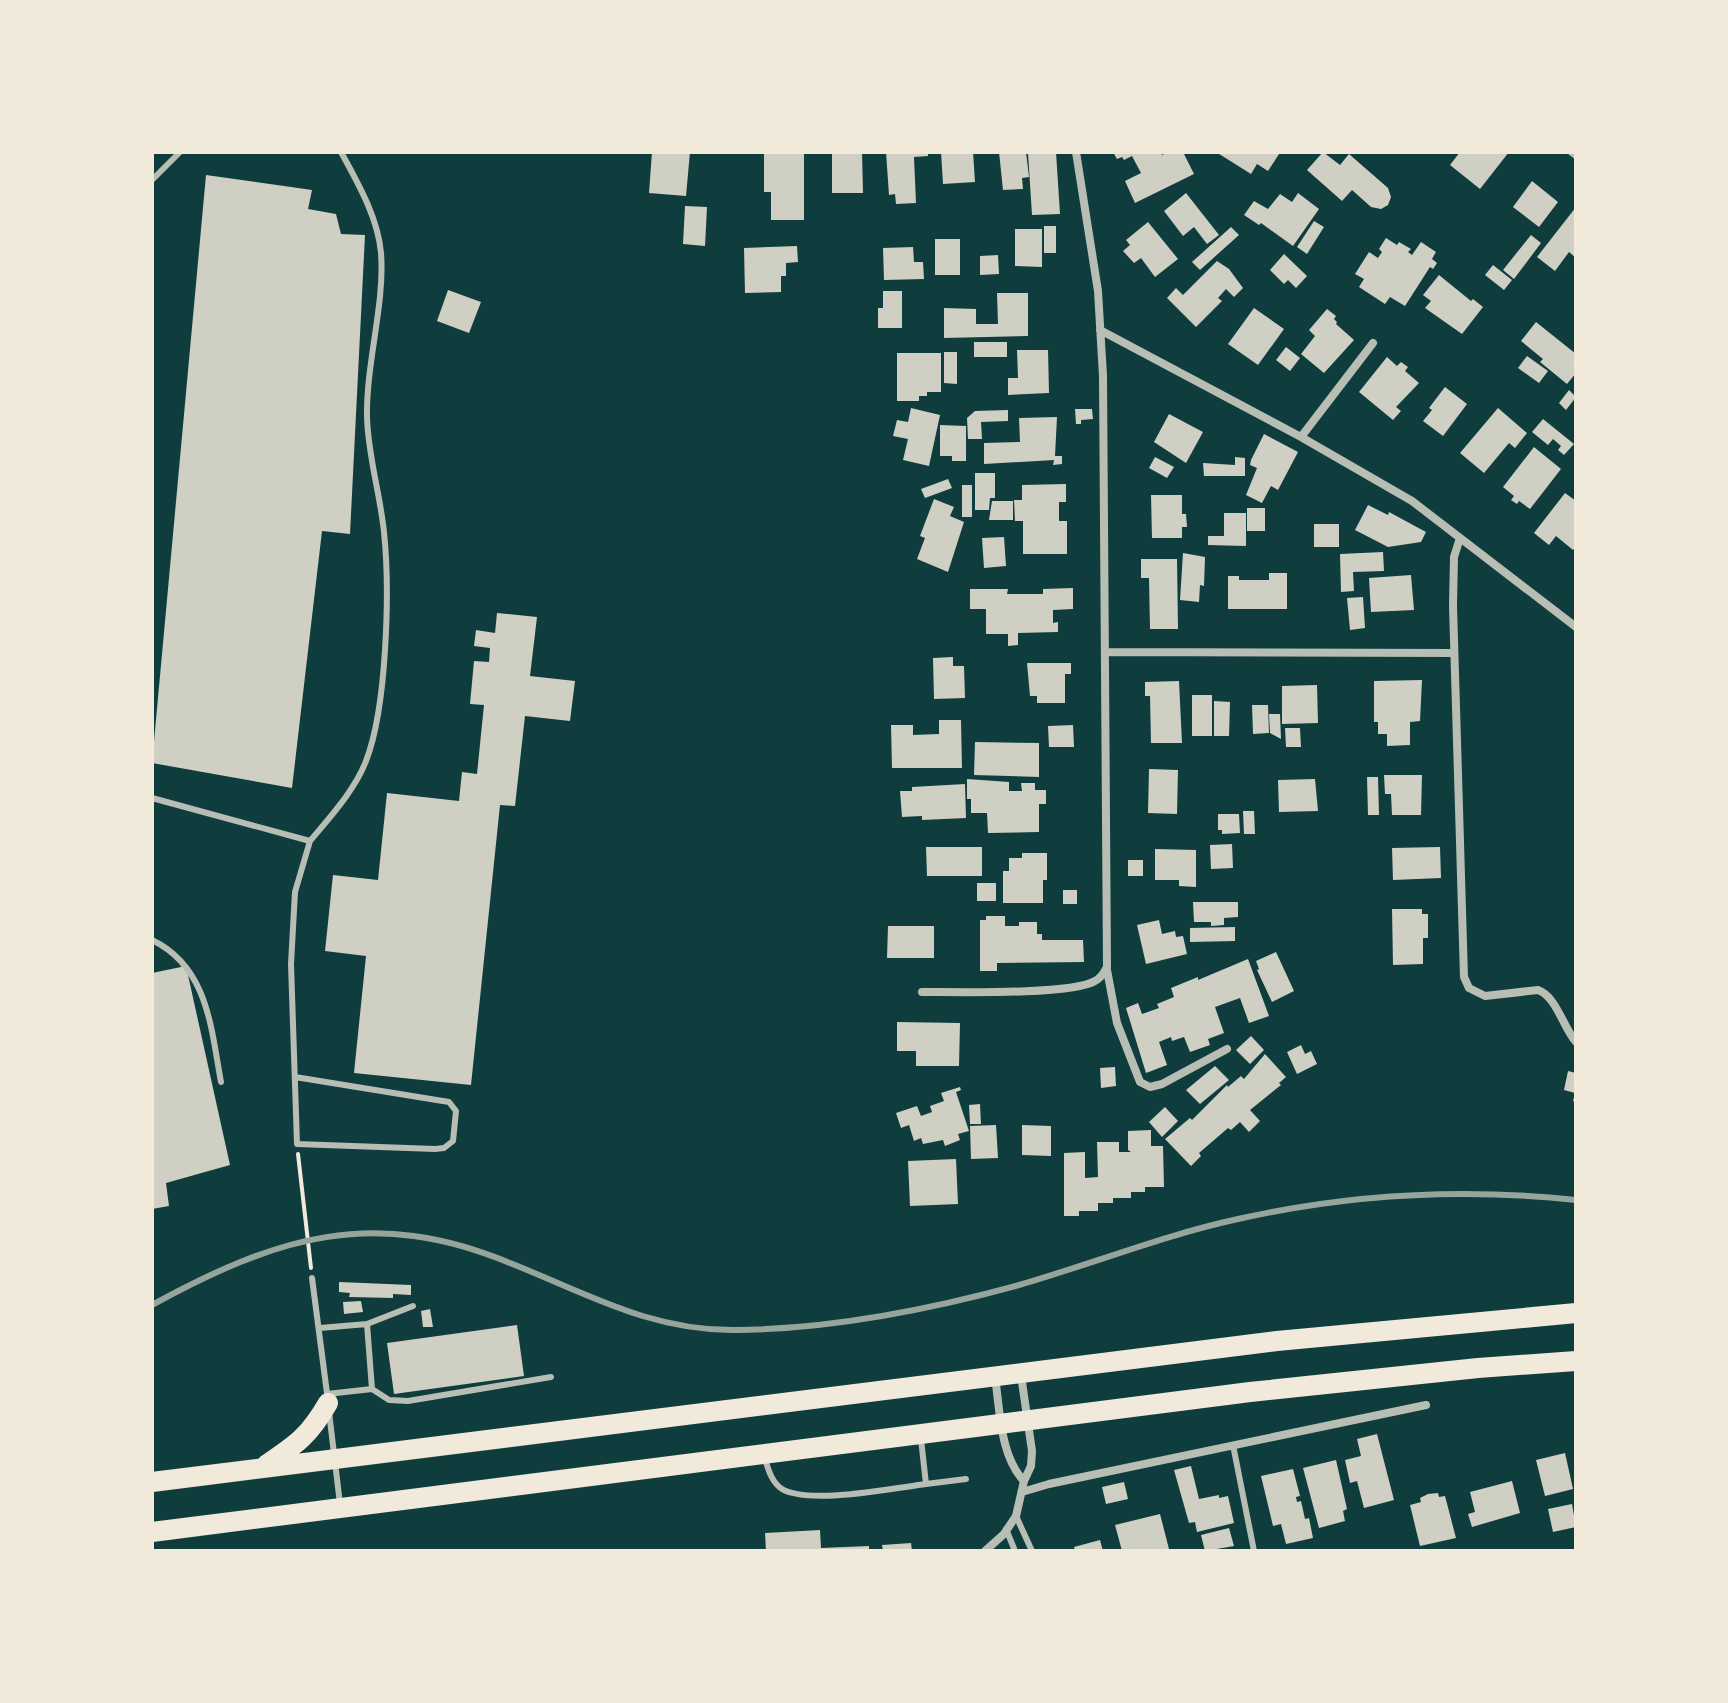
<svg xmlns="http://www.w3.org/2000/svg" width="1728" height="1703" font-family="Montserrat,sans-serif">
  <style>
    .building { fill: #cfcfc3 }
    .lines { fill: none; stroke-linecap: round; stroke-linejoin: round }
    .path { stroke: #f1e9da; stroke-width: 4 }
    .service { stroke: #b8beb3; stroke-width: 6 }
    .minor { stroke: #b8beb3; stroke-width: 8 }
    .primary { stroke: #f1e9da; stroke-width: 20 }
    .rail { stroke: #97a49c; stroke-width: 6 }
  </style>
  <rect width="100%" height="100%" fill="#0f3d3e"/>
  <!-- building -->
  <path class="building" d="M652 152H690L686 196 649 193Z
    M764 152H804V220H771V192H764Z
    M832 152H862L863 193H832Z
    M886 152H928V156L914 157 916 203 896 204 895 194 889 195Z
    M941 152H973L975 182 943 184Z
    M999 152H1026L1029 177 1022 178 1023 189 1003 190Z
    M1056 152 1060 214 1032 215 1028 153Z
    M1113 152H1161L1162 155 1168 152H1183L1194 174 1135 203 1125 181 1141 173 1132 156 1124 160 1122 157 1117 159Z
    M1216 152H1275L1279 154 1268 171 1257 164 1251 174Z
    M1323 152 1340 165 1349 154 1388 188 1391 197 1388 205 1381 209 1371 207 1352 190 1342 201 1307 170Z
    M1460 152H1509L1480 189 1450 165Z
    M206 175 312 190 308 209 336 214 341 234 365 235 350 534 322 531 292 788 152 763Z
    M1532 181 1558 202 1539 227 1513 207Z
    M1186 193 1219 235 1207 244 1194 227 1183 236 1164 211Z
    M1298 193 1319 209 1293 246 1261 223 1259 225 1244 215 1254 201 1268 209 1280 194 1292 202Z
    M685 206 707 207 705 246 683 244Z
    M1576 207V258L1569 252 1555 271 1537 257Z
    M1314 221 1324 227 1307 254 1297 247Z
    M1148 222 1178 259 1155 277 1141 258 1134 263 1123 251 1130 245 1126 240Z
    M1044 226H1056V253H1044Z
    M1231 227 1239 235 1200 270 1192 262Z
    M1015 229H1042V267L1015 266Z
    M1531 235 1541 243 1514 279 1503 270Z
    M1386 238 1397 245 1399 242 1411 249 1408 252 1412 255 1421 242 1436 252 1432 259 1437 263 1433 269 1430 267 1405 306 1390 297 1385 304 1359 287 1364 279 1355 274 1369 252 1378 258 1382 252 1379 249Z
    M935 239H960V275H935Z
    M797 246 798 262 786 263V276H781V292L745 293 744 248Z
    M913 247 914 262H923L924 279 884 280 883 248Z
    M1284 254 1307 276 1296 288 1288 280 1284 284 1270 270Z
    M998 255 999 274 980 275V256Z
    M1217 261 1229 269 1243 288 1234 297 1226 289 1218 298 1222 301 1196 327 1167 298 1176 288 1183 295Z
    M1493 265 1512 280 1504 290 1485 275Z
    M1439 275 1471 301 1473 299 1483 307 1462 334 1425 308 1431 301 1423 295Z
    M448 290 481 302 469 333 437 321Z
    M883 291H902V328H878V308H883Z
    M997 293H1028V336L944 338V308L976 309V324H998Z
    M1254 308 1284 329 1258 365 1228 344Z
    M1327 309 1336 316 1334 319 1337 322 1336 324 1354 340 1324 373 1301 354 1315 336 1309 330Z
    M1536 322 1576 354V373L1567 384 1540 362 1543 359 1521 341Z
    M974 342H1007V357H974Z
    M1286 347 1300 358 1290 371 1276 360Z
    M1017 350H1048L1049 393 1008 395V378H1018Z
    M944 352H957V384L944 383Z
    M897 353H941V392H927V396H919V401H897Z
    M1527 356 1548 371 1539 383 1518 368Z
    M1387 357 1397 366 1401 362 1408 367 1405 371 1419 383 1396 407 1401 411 1393 420 1359 392Z
    M1445 387 1467 404 1443 436 1423 421 1432 410 1429 408Z
    M1569 390 1576 397 1566 410 1559 403Z
    M911 408 940 415 929 466 903 460 908 439 893 436 897 420 908 422Z
    M1498 408 1527 433 1515 448 1509 443 1484 473 1460 453Z
    M1075 409H1092L1093 419 1081 420V424H1076Z
    M1008 410V421L981 422 982 439H968L967 418 975 411Z
    M1169 414 1203 432 1186 463 1154 442Z
    M1057 417 1055 456H1062V464L1053 465 1054 460 984 464V443L1020 442 1019 418Z
    M1543 419 1574 444 1564 455 1558 450 1561 446 1553 439 1548 445 1532 432Z
    M940 425 966 426V461H952V456H940Z
    M1264 434 1298 452 1278 490 1271 486 1262 503 1246 495 1257 468 1250 465 1251 460Z
    M1534 447 1561 469 1530 509 1519 501 1517 504 1511 500 1514 496 1503 487Z
    M1155 457 1174 467 1167 478 1149 468Z
    M1235 457 1245 458V476H1204L1203 463 1235 465Z
    M975 473H995V498H990L989 510H975Z
    M948 479 952 488 925 498 921 489Z
    M1066 484V502H1059V521H1067V554H1023V521H1015L1014 500H1022V485Z
    M962 485H972V517H962Z
    M1565 493 1576 501V546L1573 550 1556 536 1549 545 1534 533Z
    M1151 495H1182V514H1186L1187 527H1182V538H1152Z
    M934 499 954 507 950 516 964 522 948 572 917 559 925 538 920 536Z
    M992 501H1013V520H989Z
    M1368 505 1388 515 1389 512 1426 532 1421 542 1388 547 1355 530Z
    M1247 508H1265V531H1247Z
    M1224 513H1246V546L1208 545V536H1224Z
    M1314 524H1339V547H1314Z
    M1004 537 1006 566 984 568 982 538Z
    M1383 552 1384 571 1353 572 1354 591 1341 592 1340 554Z
    M1183 553 1205 557 1204 586 1200 585 1199 602 1180 600Z
    M1141 559H1177L1178 629H1150L1149 578H1141Z
    M1269 573H1287V609H1228V576H1239V580H1269Z
    M1411 575 1414 610 1371 612 1369 578Z
    M1073 588V609L1053 610V623L1058 622V632L1018 633V645L1008 646V634H986V609H970V589H1008L1007 594H1043V589Z
    M1363 597 1365 628 1350 630 1347 598Z
    M497 613 537 617 530 676 575 681 570 721 525 716 515 806 500 805 471 1085 354 1073 366 956 325 951 333 875 378 880 387 793 459 801 462 772 477 774 484 705 470 704 474 661 489 662 490 648 474 646 476 630 495 633Z
    M953 657V666H964L965 698 934 699 933 658Z
    M1027 663H1071V674H1065V703H1037V696H1030Z
    M1422 680 1420 721 1410 722V745L1387 746V734H1378V722H1374V681Z
    M1179 681 1182 743H1151L1150 696H1145V682Z
    M1317 685 1318 723 1282 724V686Z
    M1192 695H1212V736H1192Z
    M1214 701 1230 702 1229 736H1214Z
    M1252 705H1268L1269 733 1253 734Z
    M1269 714H1280L1281 739 1270 733Z
    M939 720H961L962 768H892L891 725H913V735L939 734Z
    M1073 725 1074 747H1049L1048 726Z
    M1285 728H1300L1301 747H1286Z
    M975 742 1039 743V777L974 775Z
    M1149 769 1178 770 1177 814 1148 813Z
    M1384 775H1422L1421 815H1392L1391 794H1385Z
    M1367 777H1378L1379 815H1368Z
    M967 779 1009 782V791H1022L1021 783H1035V790H1046V804H1039V832L988 833 987 813H971V799H967Z
    M1315 779 1318 811 1279 812 1278 780Z
    M965 784 966 818 922 820V816L902 817 900 791H912V787Z
    M1243 811H1254L1255 834H1244Z
    M1218 814H1239L1240 833 1222 834V830H1218Z
    M1232 844 1233 868 1211 869 1210 845Z
    M926 847H982V876H927Z
    M1440 847 1441 878 1393 880 1392 848Z
    M1155 849 1196 850V887L1179 886V880H1155Z
    M1022 853H1047V880H1043V903H1003V871H1009V858H1022Z
    M1128 860H1143V876H1128Z
    M977 883H996V901H977Z
    M1063 890H1077V904H1063Z
    M1193 902H1238V917L1224 918V925L1211 926V922H1194Z
    M1392 909H1422V914H1428V938H1423V964L1393 965Z
    M986 916H1005V926H1019V922H1037V934H1042V940H1083L1084 962 997 963V971H980V920H986Z
    M1159 920 1162 934 1175 931 1176 937 1183 936 1187 954 1146 964 1137 925Z
    M888 926H934V958H887Z
    M1235 927V941L1190 942V928Z
    M1276 952 1294 991 1272 1002 1257 970 1259 969 1256 961Z
    M1248 959 1269 1016 1249 1023 1240 998 1215 1007 1224 1033 1208 1039 1210 1045 1190 1052 1184 1037 1172 1041 1171 1037 1159 1042 1167 1065 1146 1073 1126 1008 1138 1003 1142 1014 1159 1008 1157 1004 1174 997 1171 988 1198 977V980Z
    M186 966 230 1165 166 1183 169 1206 152 1209V973Z
    M897 1022 960 1023 959 1066H916V1051H897Z
    M1251 1036 1264 1050 1250 1064 1236 1050Z
    M1301 1045 1305 1054 1311 1051 1317 1064 1297 1074 1287 1052Z
    M1265 1054 1286 1077 1279 1083 1281 1085 1250 1110 1260 1121 1249 1132 1240 1122 1231 1130 1228 1128 1199 1153 1201 1156 1191 1166 1165 1139 1190 1118 1192 1120 1227 1085 1228 1087 1241 1076 1244 1079Z
    M1215 1066 1229 1080 1200 1104 1186 1090Z
    M1115 1067 1116 1086 1101 1088 1100 1068Z
    M1568 1071 1576 1073V1102L1573 1101 1575 1093 1564 1090Z
    M960 1087 961 1090 956 1092 969 1131 958 1134 960 1140 945 1146 943 1140 923 1144 921 1138 914 1141 909 1125 901 1128 896 1113 917 1106 921 1116 932 1112 930 1106 944 1101 941 1093Z
    M980 1104 981 1124H970L969 1105Z
    M1165 1107 1178 1121 1162 1137 1149 1122Z
    M996 1125 998 1158 971 1159 970 1126Z
    M1022 1125 1051 1126V1156L1022 1155Z
    M1151 1130V1146H1163L1164 1187H1145V1192H1131V1198H1113V1203H1098V1211H1079V1216H1064V1153L1085 1152V1178L1098 1177 1097 1142H1119V1152H1131L1128 1150V1131Z
    M956 1159 958 1204 910 1206 908 1161Z
    M339 1282 411 1285V1295L393 1294V1298L349 1297 350 1293 339 1292Z
    M361 1301 363 1312 344 1314 343 1302Z
    M430 1309 433 1327H423L421 1311Z
    M517 1325 524 1376 394 1394 387 1343Z
    M1377 1434 1394 1500 1364 1508 1357 1481 1350 1483 1345 1460 1361 1456 1357 1439Z
    M1565 1453 1573 1489 1545 1496 1536 1460Z
    M1336 1460 1347 1509 1343 1511 1345 1521 1319 1528 1303 1468Z
    M1191 1466 1199 1499 1219 1495V1498L1228 1496 1234 1523 1197 1532 1195 1522 1189 1523 1174 1470Z
    M1293 1469 1300 1496 1296 1497 1297 1502 1301 1501 1305 1519 1309 1518 1313 1538 1286 1544 1281 1524 1273 1526 1261 1476Z
    M1512 1481 1520 1513 1472 1527 1468 1514 1475 1512 1470 1492Z
    M1124 1482 1128 1499 1106 1504 1102 1487Z
    M1438 1493 1439 1497 1445 1496 1456 1538 1420 1546 1410 1505 1421 1502 1420 1498 1428 1494Z
    M1572 1504 1576 1527 1553 1532 1548 1509Z
    M1160 1514 1169 1549 1122 1551 1115 1525Z
    M1229 1528 1234 1546 1205 1551 1201 1535Z
    M820 1530 821 1548 869 1546V1551H766L765 1533Z
    M1100 1540 1103 1551H1075L1074 1547Z
    M911 1543 912 1551H883L882 1545Z"/>
  <g class="lines">
    <!-- path -->
    <path class="path" d="M298 1154 311 1268"/>
    <!-- service -->
    <path class="service" d="M152 180 180 152
      M152 798 310 841 295 892 291 964 297 1144 435 1149 444 1148 453 1141 456 1111 449 1102 295 1077
      M310 841C330 817 355 790 366 761 387 707 390 590 384 532 380 493 368 456 367 417 366 363 385 304 381 253 378 218 358 183 341 152
      M152 940C208 967 211 1028 221 1082
      M312 1278 328 1401
      M367 1324 413 1306
      M320 1328 367 1324 372 1389
      M327 1394 372 1389 389 1400 408 1401 551 1377
      M329 1412 340 1504
      M1233 1445 1254 1551
      M764 1456C768 1468 771 1482 782 1489 809 1505 894 1488 926 1484L921 1439
      M926 1484 966 1479
      M1016 1516 1032 1551
      M1006 1529 1015 1551"/>
    <!-- minor -->
    <path class="minor" d="M1572 152 1576 155
      M1100 330 1301 437 1412 501 1576 627
      M1301 437 1373 343
      M1460 538 1454 557 1453 606 1464 977 1469 988 1485 996 1538 990C1556 996 1563 1027 1576 1042
      M1106 652 1454 653
      M1107 970 1117 1023 1140 1082 1150 1087 1162 1084 1227 1049
      M922 992C956 992 1071 995 1095 981 1101 978 1104 973 1107 967L1103 376 1098 291 1076 152
      M995 1377C1000 1410 1000 1456 1024 1481
      M1022 1492 1049 1484 1426 1405
      M985 1551 1004 1534 1016 1516 1024 1481 1031 1466 1032 1451 1021 1375"/>
    <!-- primary -->
    <path class="primary" d="M266 1465C297 1444 309 1436 328 1403
      M152 1482 1277 1341 1576 1313
      M152 1532 1250 1392 1478 1368 1576 1361"/>
    <!-- rail -->
    <path class="rail" d="M152 1305C276 1237 373 1206 510 1263 586 1293 650 1331 735 1330 829 1329 928 1310 1019 1285 1092 1264 1164 1235 1238 1219 1349 1194 1463 1188 1576 1200"/>
  </g>
  <!-- border -->
  <rect width="1728" height="1703" fill="none" stroke="#f1e9da" stroke-width="308"/>
</svg>
